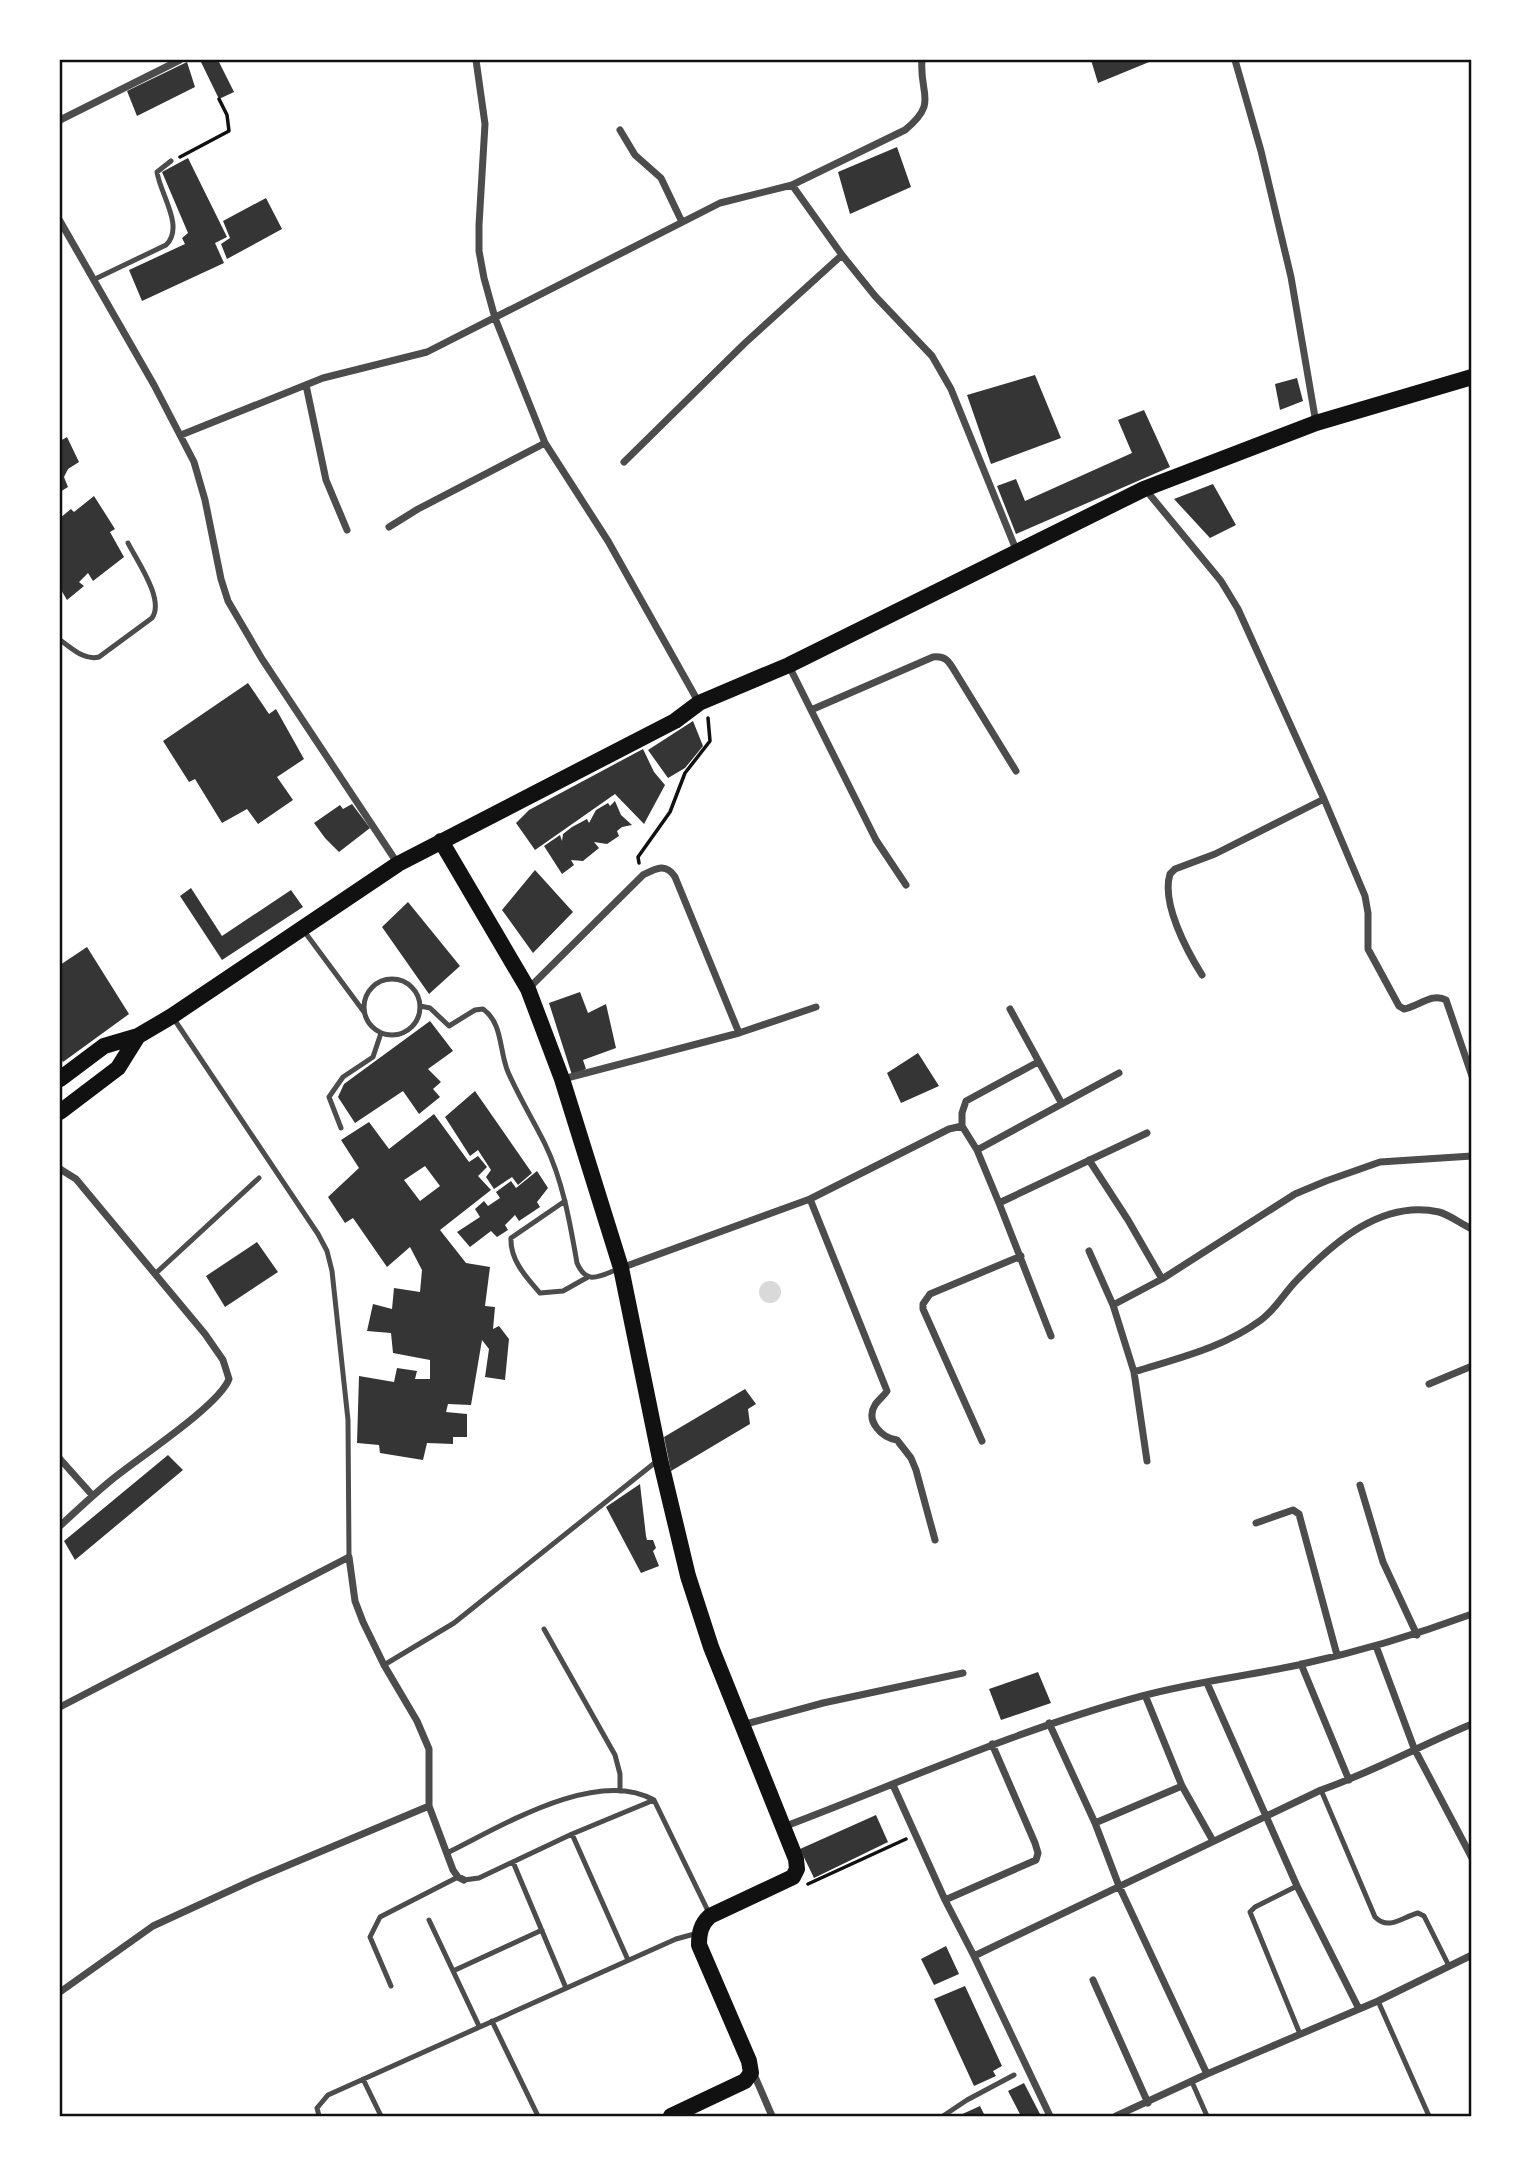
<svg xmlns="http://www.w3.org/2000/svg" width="1531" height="2176" font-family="Figtree,sans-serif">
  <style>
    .water { fill: #d9d9d9 }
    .building { fill: #353535; fill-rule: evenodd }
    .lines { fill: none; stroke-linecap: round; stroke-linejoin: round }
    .path { stroke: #111; stroke-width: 3.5 }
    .service { stroke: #4c4c4c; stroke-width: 5 }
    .minor { stroke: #4c4c4c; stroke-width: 7 }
    .primary { stroke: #111; stroke-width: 16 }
    .neatline { fill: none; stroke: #111; stroke-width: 2.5 }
  </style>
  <rect width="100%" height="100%" fill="#fff"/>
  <!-- water -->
  <path class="water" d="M759 1292a11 11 0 1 1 22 0a11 11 0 1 1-22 0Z"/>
  <!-- building -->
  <path class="building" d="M200 60H218L234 92 219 99Z
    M1091 60H1154L1098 83Z
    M187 62 195 87 137 116 127 91Z
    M897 147 911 187 850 214 838 172Z
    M188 158 227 237 215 243 224 263 142 301 129 270 185 244 182 238 188 233 162 172Z
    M266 198 282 229 227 259 221 244 230 238 223 221Z
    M1035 375 1061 438 991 464 967 395Z
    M1297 378 1303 401 1280 410 1275 384Z
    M1144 410 1170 467 1016 534 997 486 1016 479 1025 501 1132 453 1118 420Z
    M67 437 79 462 68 469 64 477 68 487 60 492V441Z
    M1213 484 1236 525 1210 538 1174 499Z
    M94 496 115 529 110 532 124 557 93 581 88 573 79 582 84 586 67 600 60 588V518L71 509 74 512Z
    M248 683 269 714 276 709 304 759 277 777 293 800 258 824 247 809 222 823 195 779 189 782 163 741Z
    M693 721 703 746 685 768 668 778 648 750Z
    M643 749 654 772 665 785 644 824 615 794 535 850 516 823 529 810Z
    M615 801 621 815 632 825 622 827 617 831 619 836 607 844 594 842 599 848 583 861 571 860 574 865 562 874 544 846 560 835 562 841 563 834 572 827 587 819 589 823 596 810 608 803 610 806Z
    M352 804 370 828 339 852 325 838 314 823 340 805 343 809Z
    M535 870 573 912 533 953 502 910Z
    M191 888 222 936 291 890 303 907 222 960 180 896Z
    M408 902 460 966 429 994 382 927Z
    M87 947 129 1014 63 1062 60 1057V965Z
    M580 992 588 1013 606 1004 616 1048 583 1060 586 1069 572 1075 549 1003Z
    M430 1021 453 1051 428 1069 441 1082 433 1089 440 1097 419 1114 403 1091 355 1123 338 1097 344 1084Z
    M918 1053 939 1086 901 1103 887 1073Z
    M475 1091 532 1173 518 1185 512 1177 494 1189 486 1177 491 1170 478 1150 470 1156 445 1117Z
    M434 1114 469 1162 478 1156 487 1167 478 1176 491 1190 440 1230 466 1263 490 1267 485 1306 495 1307 493 1329 499 1326 509 1339 505 1380 485 1377 489 1349 482 1340 471 1405 448 1404 446 1412 467 1414V1437H453V1444L427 1443 423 1460 380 1453 379 1445 357 1443 359 1376 394 1382 397 1368 417 1371 415 1379H430V1360L393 1353 391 1333 367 1331 373 1304 392 1309 394 1288 420 1292 422 1270 410 1247 387 1267 353 1218 345 1223 328 1197 359 1168 341 1140 369 1122 389 1149ZM425 1166 440 1186 420 1201 404 1180Z
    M537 1171 548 1188 537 1202 540 1207 519 1221 515 1215 505 1225 508 1230 497 1237 491 1231 470 1247 457 1232 480 1217 475 1209 484 1201 488 1206 500 1198 496 1192 511 1181 516 1188Z
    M257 1242 278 1272 225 1307 206 1276Z
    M745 1389 756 1404 748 1409 750 1424 671 1471 664 1437Z
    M168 1455 183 1470 75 1560 64 1541Z
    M640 1484 646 1536 647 1540H653L656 1548 653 1551 659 1566 641 1573 606 1507Z
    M1038 1672 1051 1703 1001 1720 989 1689Z
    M876 1815 888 1842 814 1878 800 1849Z
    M946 1946 959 1974 934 1985 921 1959Z
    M965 1986 1002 2066 993 2071 996 2076 974 2086 934 1999Z
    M1024 2083 1041 2116H1021L1008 2091Z
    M980 2106 985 2116H958Z"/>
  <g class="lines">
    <!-- path -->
    <path class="path" d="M180 157 229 131 227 115 219 99
      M639 863 638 857 670 812 685 773 710 741 708 718
      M808 1884 906 1839"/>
    <!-- service -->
    <path class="service" d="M93 280 166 245C185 227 160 194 157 172L171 161
      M60 640C72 648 84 661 99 657L152 618C165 600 137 561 128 543
      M304 931 364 1012
      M364 1007a28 28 0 1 1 56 0a28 28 0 1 1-56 0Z
      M420 1006 430 1008 449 1026 475 1010 483 1009C503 1023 499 1051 508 1072 519 1097 533 1120 545 1144 563 1181 570 1223 577 1263 587 1286 600 1276 618 1269
      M174 1019 318 1234 327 1251 332 1271 348 1420 349 1557
      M341 1128 329 1097 343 1077 373 1057 381 1033
      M565 1201 511 1238C510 1260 526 1277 540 1293L563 1291 588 1277
      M155 1274 259 1178
      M544 1629 615 1755 620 1774V1791
      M384 1665 454 1623 657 1461
      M1321 1790 1375 1917C1389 1931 1402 1917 1418 1913L1424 1916 1449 1966
      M572 1834 628 1960
      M447 1853C500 1827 596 1767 654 1800L709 1913
      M513 1862 566 1988
      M464 1880 479 1878 572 1834 654 1800
      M1297 1886 1255 1907 1250 1912 1300 2034
      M429 1920 479 2026
      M453 1971 542 1930
      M391 1986 370 1937 380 1917 458 1877
      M1378 2001 1429 2116
      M492 2021 538 2116
      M363 2079 381 2116
      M1192 2082 1207 2116
      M319 2116 317 2108 328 2095 676 1939 698 1933
      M943 2116 967 2100 1014 2075"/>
    <!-- minor -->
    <path class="minor" d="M476 60 485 124 479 225V251L484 278 495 318 545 443 608 541 699 703
      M1235 60 1261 151 1291 277 1316 423
      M60 120 180 60
      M620 130 635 155 661 178 682 222
      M792 185 842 255 875 296 932 356 951 389 1017 552
      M60 221 154 385 194 462 205 500 221 579 228 601 262 659 398 864
      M306 385 326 480 347 530
      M181 435 323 378 427 352 720 203 792 185 905 130C939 102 919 95 922 60
      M624 462 745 343 842 255
      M1145 489 1221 581 1238 609 1324 799 1365 896 1368 913V949L1399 1006 1404 1009C1418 1007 1432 992 1446 1000L1472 1076
      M389 527 418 509 545 443
      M789 666 876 840 906 885
      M811 710 933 657C945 656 948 660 954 670L1016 771
      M1202 975C1187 951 1161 903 1170 874L1175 869 1215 854 1324 799
      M528 989 643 875C657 868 666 863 675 877L739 1033
      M1010 1009 1062 1104
      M563 1079 739 1033 816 1007
      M962 1126V1113L966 1101 1038 1062
      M977 1150 1119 1073
      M1089 1160 1128 1220 1162 1279
      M60 1169 76 1179 205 1334 223 1360 229 1379C219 1406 135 1460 109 1482 92 1496 76 1511 60 1526
      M810 1199 887 1391C884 1396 878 1400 875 1405 865 1421 882 1438 897 1440L911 1458 916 1470 935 1540
      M999 1203 1147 1133
      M1089 1251 1113 1305 1134 1372 1147 1461
      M621 1268 810 1199 949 1129 962 1126 977 1150 999 1203 1051 1336
      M1113 1305 1162 1279 1295 1194 1326 1181 1380 1162 1472 1156
      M1134 1372C1178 1358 1223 1348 1261 1320 1276 1309 1284 1293 1297 1280 1333 1243 1382 1199 1439 1212 1450 1215 1461 1224 1472 1229
      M1429 1384 1472 1366
      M982 1441 923 1309V1304L930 1294 1021 1256
      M60 1459 93 1496
      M1360 1485 1383 1562 1417 1635
      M1256 1523 1293 1510 1299 1514 1337 1655
      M1376 1646 1414 1748 1472 1858
      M1301 1664 1349 1780
      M1207 1683 1297 1886 1359 2009
      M1145 1695 1182 1786 1213 1841
      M60 1707 349 1557 355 1601 363 1622 384 1665 417 1721 429 1749V1806L453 1870 458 1877 464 1880
      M1049 1723 1095 1823 1119 1886 1207 2074
      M742 1725 823 1703 963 1673
      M893 1785 945 1900 974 1956 1050 2116
      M1095 1823 1182 1786
      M783 1827C902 1782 1019 1729 1142 1696 1193 1682 1247 1676 1298 1665 1358 1652 1415 1635 1472 1614
      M945 1900 1036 1860 1038 1853 1035 1843 992 1744
      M974 1956 1321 1790C1373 1772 1421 1745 1472 1724
      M1093 1980 1148 2103
      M60 1992 153 1926 253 1880 429 1806
      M753 2072 772 2116
      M1116 2116 1207 2074 1378 2001 1472 1955"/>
    <!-- primary -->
    <path class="primary" d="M441 841 528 989 562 1079 621 1268 660 1459 688 1576 711 1647 796 1859 797 1869 793 1877 710 1916C701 1924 699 1933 699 1945L749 2061 751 2073 745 2081 671 2116
      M60 1079 104 1046 138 1036 172 1016 398 864 675 721 699 703 789 665 1144 489 1316 423 1472 377
      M60 1112 118 1068 138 1036"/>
  </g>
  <!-- border -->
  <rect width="1531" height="2176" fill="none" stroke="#ffffff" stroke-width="122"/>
  <rect x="61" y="61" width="1409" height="2054" class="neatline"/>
</svg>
